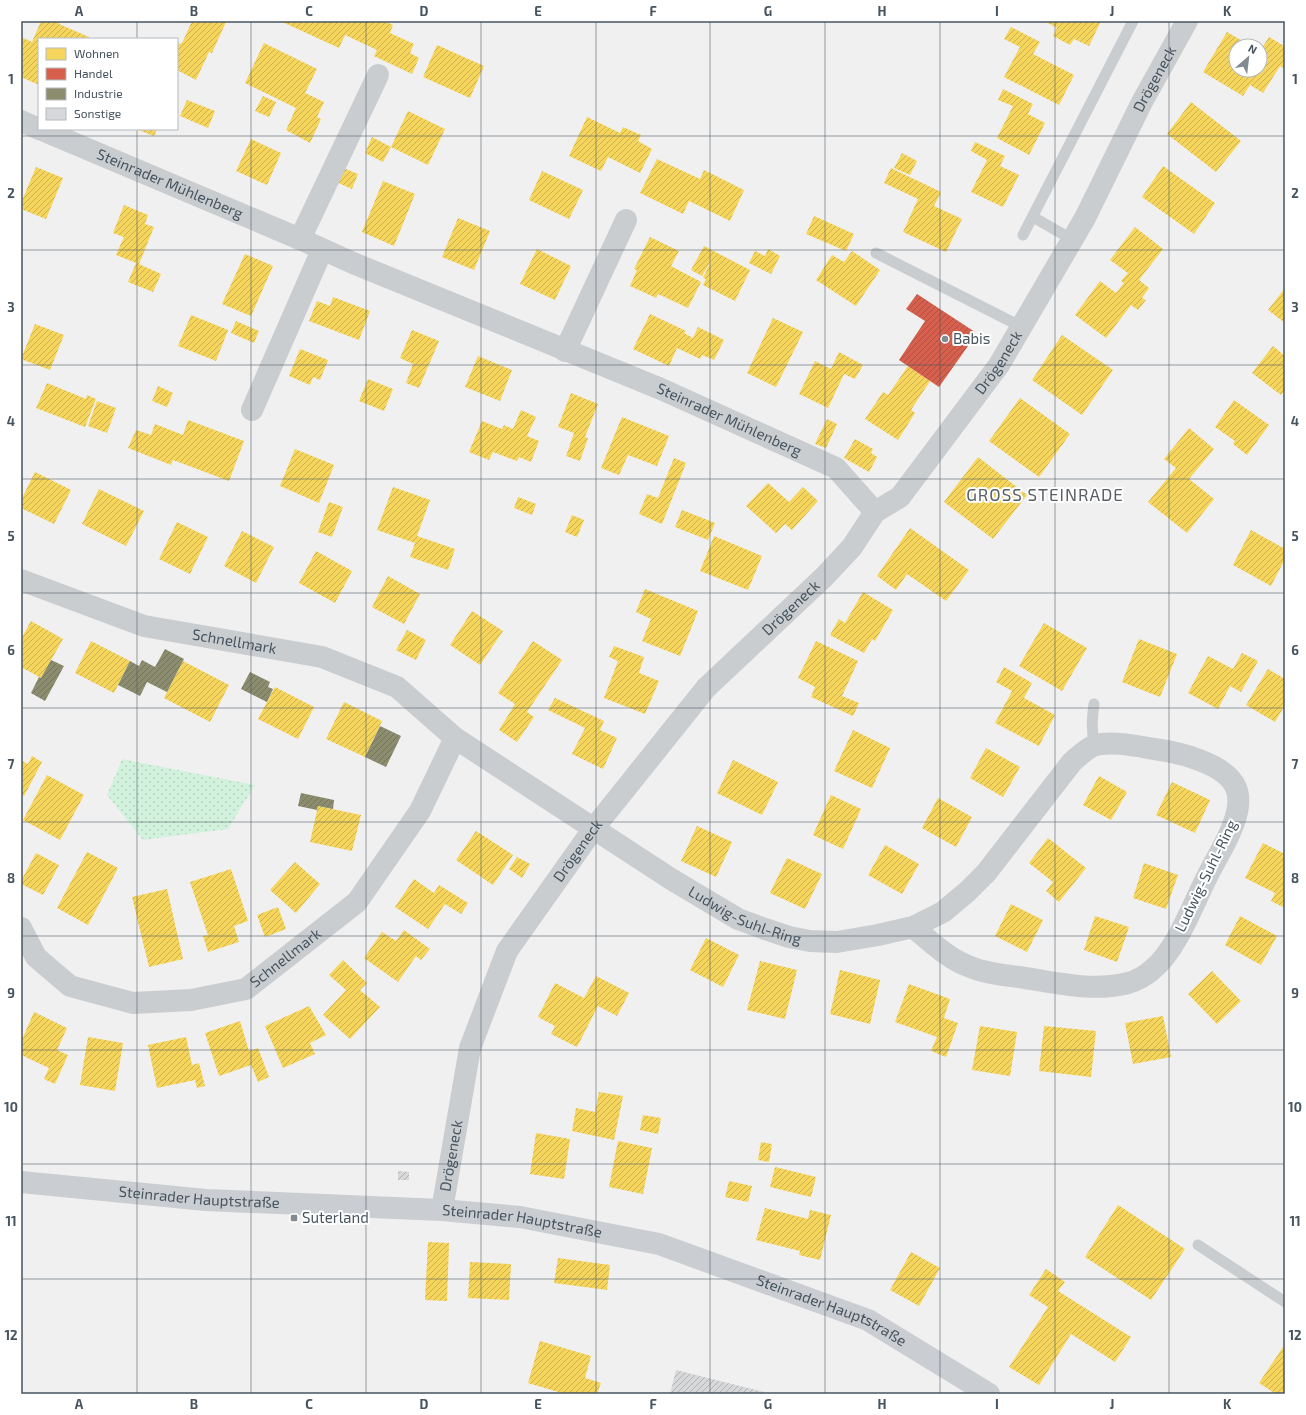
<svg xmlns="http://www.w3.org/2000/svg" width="1306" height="1415" font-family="'Exo 2',sans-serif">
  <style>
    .park { fill: url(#park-dots) }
    .homes { fill: url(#homes-hatch) }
    .shops { fill: url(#shops-hatch) }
    .industry { fill: url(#industry-hatch) }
    .building { fill: url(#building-hatch) }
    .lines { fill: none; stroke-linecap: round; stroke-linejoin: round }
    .service { stroke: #cacdd0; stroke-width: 11 }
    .minor { stroke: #cacdd0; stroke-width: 22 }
    .secondary { stroke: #cacdd1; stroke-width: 22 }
    .grid { fill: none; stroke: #46545f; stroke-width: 1; stroke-opacity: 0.55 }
    .poi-dot { fill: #828b92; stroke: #fff; stroke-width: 1.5 }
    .labels { text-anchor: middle; stroke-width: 4; stroke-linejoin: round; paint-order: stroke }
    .street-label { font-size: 15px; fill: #46545f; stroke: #fff }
    .poi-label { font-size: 15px; fill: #46545f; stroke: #fff; text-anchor: start }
    .quarter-label { font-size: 17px; letter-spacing: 1px; fill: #5b6065; stroke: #fff }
    .neatline { fill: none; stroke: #46545f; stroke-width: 1.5 }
    .grid-label { font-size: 13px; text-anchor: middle; font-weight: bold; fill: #46545f }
  </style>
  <defs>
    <pattern id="park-dots" width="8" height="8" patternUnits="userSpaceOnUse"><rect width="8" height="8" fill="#d3f2dd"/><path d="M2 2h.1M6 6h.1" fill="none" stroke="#b6d1c0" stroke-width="1.8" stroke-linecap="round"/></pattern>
    <pattern id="homes-hatch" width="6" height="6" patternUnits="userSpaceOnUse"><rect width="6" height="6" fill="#f6d55c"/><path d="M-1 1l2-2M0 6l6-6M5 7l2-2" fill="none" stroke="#c9af4f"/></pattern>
    <pattern id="shops-hatch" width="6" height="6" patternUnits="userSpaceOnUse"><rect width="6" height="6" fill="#d6604d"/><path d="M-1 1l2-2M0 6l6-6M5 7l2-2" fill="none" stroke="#af5243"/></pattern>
    <pattern id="industry-hatch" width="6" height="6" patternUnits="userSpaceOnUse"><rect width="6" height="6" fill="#8c8c6e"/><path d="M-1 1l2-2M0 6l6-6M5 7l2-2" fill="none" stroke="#74755e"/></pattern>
    <pattern id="building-hatch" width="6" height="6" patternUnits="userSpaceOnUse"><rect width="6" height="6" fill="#d7d8d9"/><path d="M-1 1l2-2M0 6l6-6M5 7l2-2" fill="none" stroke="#b0b2b3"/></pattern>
  </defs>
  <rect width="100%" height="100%" fill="#f1f0f0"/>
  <!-- park -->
  <path class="park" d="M122 759 255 785 228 829 143 840 107 795Z"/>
  <!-- homes -->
  <path class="homes" d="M41 21H60L59 24 89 37 88 39H39V85L21 77V37L32 42Z
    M192 21 226 22 212 53 209 52 196 80 177 70V43L181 44 183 41Z
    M280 21H384L393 25 390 33 414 44 410 53 419 58 412 74 374 56 377 50 345 35 339 48Z
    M1044 21H1101L1089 46 1074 39 1070 45 1053 36 1057 28Z
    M1011 27 1040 42 1033 54 1074 75 1059 105 1004 77 1020 47 1004 39Z
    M1227 32 1251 46H1236V70H1260V51L1269 37 1284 46 1285 43V69L1280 66 1263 93 1250 85 1243 96 1203 72Z
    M264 43 317 69 305 93 324 102 317 117 321 119 310 143 286 130 296 108 245 83Z
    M437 45 484 66 470 98 423 77Z
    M1003 89 1033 104 1028 114 1045 123 1029 155 997 138 1013 106 998 100Z
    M263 96 276 102 269 117 255 111Z
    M187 100 215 111 208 128 180 116Z
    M1191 102 1241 141 1216 172 1167 134Z
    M408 111 445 129 428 165 391 147Z
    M587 117 620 133 623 127 641 135 638 141 652 149 640 173 608 157 601 171 569 156Z
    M136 129H157L154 136Z
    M372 137 391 147 383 162 365 153Z
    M251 139 281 153 267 185 236 171Z
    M975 142 1005 156 1000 166 1019 175 1003 207 971 192 987 160 971 151Z
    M902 153 917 161 910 175 894 168Z
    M657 159 700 179 704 170 744 190 730 221 689 201 683 214 640 193Z
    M1163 166 1215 203 1194 234 1142 197Z
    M36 167 63 178 46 219 21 209V203Z
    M341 167 358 174 352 189 336 182Z
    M891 168 941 192 934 206 962 219 946 252 903 232 918 199 884 183Z
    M542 171 583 190 569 219 529 200Z
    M383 181 415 194 394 246 362 232Z
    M124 205 148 215 145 224 154 227 139 264 161 274 153 292 128 282 136 263 116 255 124 237 113 233Z
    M814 216 854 234 846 251 806 234Z
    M458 218 490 231 474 270 442 257Z
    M1135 227 1163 249 1139 280 1149 288 1142 298 1146 300 1138 310 1131 305 1106 338 1075 315 1100 281 1116 293 1124 283 1121 281 1128 273 1110 260Z
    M650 237 679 251 671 266 701 282 688 308 658 294 656 298 630 286 637 270 634 269Z
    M704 246 750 270 735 301 703 285 706 279 703 278 712 259 702 276 691 270Z
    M537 249 571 266 555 300 520 284Z
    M768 249 780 256 771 274 749 263 755 251 765 256Z
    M852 251 880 270 856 306 816 280 832 255 844 262Z
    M245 254 273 266 251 316 222 304Z
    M1285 288V323L1268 310Z
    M333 297 370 311 359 340 309 321 317 301 330 306Z
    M650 314 686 331 684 333 693 338 698 327 724 340 714 360 702 355 700 359 677 348 669 366 633 349Z
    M191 315 228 330 216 361 178 346Z
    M773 318 803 332 776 387 747 373Z
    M236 321 259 331 254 343 231 333Z
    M35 324 64 335 50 370 21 359Z
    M412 330 439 341 419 388 406 383 413 364 400 358Z
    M1062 335 1113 370 1082 415 1032 380Z
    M1273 346 1285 356V390L1281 395 1252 373Z
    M300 349 328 360 320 380 313 377 310 385 289 376Z
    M839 352 863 365 855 379 844 374 828 408 799 394 815 361 831 369Z
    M478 356 512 370 500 401 465 387Z
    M908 366 930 381 911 410 915 413 898 440 865 419 883 392 888 395Z
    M368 379 393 389 384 411 359 401Z
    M47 383 86 399 87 395 96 399 85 427 36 408Z
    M158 386 173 393 167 407 152 401Z
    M571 393 598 404 585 437 588 438 580 461 566 456 574 433 558 427Z
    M1020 398 1070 434 1039 477 989 441Z
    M1234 400 1269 425 1247 455 1233 444 1235 441 1215 427Z
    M97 401 116 408 107 433 88 426Z
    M521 410 536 417 527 436 539 441 531 462 519 457 517 461 493 452 489 460 469 452 482 421 502 429 504 425 513 429Z
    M622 417 669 436 657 466 628 455 619 475 601 468Z
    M827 419 837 424 826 448 815 444Z
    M188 420 244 441 229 481 173 460 171 465 128 448 136 430 151 435 155 424 183 435Z
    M1189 428 1214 449 1189 479 1214 499 1187 533 1148 502 1176 468 1164 459Z
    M855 439 873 449 871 453 877 457 869 472 844 458Z
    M295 449 334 465 319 503 280 486Z
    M978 457 1027 495 993 539 944 502Z
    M674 458 686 463 662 524 639 514 647 494 658 498Z
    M35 472 71 490 54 524 21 508V500Z
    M768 483 789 502 803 487 818 501 792 530 785 524 776 533 746 506Z
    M393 487 430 500 417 536 455 549 448 570 410 557 415 543 377 530Z
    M99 489 144 511 126 546 82 524Z
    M518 497 536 504 532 515 514 508Z
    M329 502 343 507 332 537 318 532Z
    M682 510 715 523 708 540 675 527Z
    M572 515 584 520 577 537 565 532Z
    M177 522 208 537 190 574 159 559Z
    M910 528 969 570 946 601 907 574 896 590 877 576Z
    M1251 530 1285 549V559L1271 586 1233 565Z
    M242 531 274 547 256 583 224 566Z
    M714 536 762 556 748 590 700 571Z
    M316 551 352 571 335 603 299 583Z
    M388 576 420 594 404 624 372 607Z
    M645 589 698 611 680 656 642 641 651 619 636 612Z
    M863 592 893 610 875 641 872 639 864 653 830 635 839 619 845 623Z
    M472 611 503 631 480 665 450 645Z
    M31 621 63 639 41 678 21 667V639Z
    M1044 623 1087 648 1062 691 1019 666Z
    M407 630 426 640 416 660 396 650Z
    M1139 639 1177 654 1160 697 1122 682Z
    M91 641 130 661 114 693 75 673Z
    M533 641 562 660 527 712 534 717 517 742 499 730 515 704 498 693Z
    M816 641 858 661 842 696 859 703 853 716 811 697 815 687 798 678Z
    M614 646 644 657 639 673 659 681 645 714 604 698 618 661 609 657Z
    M1242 653 1258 661 1241 692 1230 686 1218 709 1188 693 1208 656 1233 669Z
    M183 661 229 685 210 722 164 698Z
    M1004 667 1032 683 1024 698 1055 715 1039 746 995 723 1012 691 996 682Z
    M1268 669 1285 679V705L1275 722 1246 705Z
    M275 687 314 707 298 739 258 719Z
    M555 698 604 721 600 730 617 738 603 769 572 754 585 728 548 710Z
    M344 702 382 721 365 757 326 739Z
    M853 730 890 748 872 788 834 771Z
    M986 748 1020 767 1003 797 970 778Z
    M32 756 42 762 24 796 21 794V760L28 764Z
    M733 760 778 782 762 815 717 793Z
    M47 775 84 795 60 840 23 820Z
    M1099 776 1127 792 1111 820 1083 805Z
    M1172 782 1210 800 1195 833 1156 815Z
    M831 795 861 809 843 849 813 835Z
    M938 798 972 817 956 847 922 828Z
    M318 806 361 815 352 851 310 842Z
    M697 826 732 842 716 877 681 861Z
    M476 831 513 855 493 885 456 860Z
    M1048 838 1086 868 1059 902 1046 891 1053 882 1029 863Z
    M1263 843 1285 854V908L1271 901 1275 893 1245 878Z
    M885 845 919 864 902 894 868 875Z
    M87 852 118 868 88 925 57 908Z
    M36 853 59 865 43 895 21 884V881Z
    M517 857 530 864 522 878 509 869Z
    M787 858 822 874 805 909 770 893Z
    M295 862 320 884 296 913 270 890Z
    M1144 863 1178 875 1166 909 1133 898Z
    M231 869 248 921 234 926 239 942 208 952 203 936 208 935 190 882Z
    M414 879 434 893 439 885 468 903 461 914 445 904 428 929 395 907Z
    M167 889 183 959 149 967 132 897Z
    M1011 904 1043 920 1027 952 995 936Z
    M278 907 286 929 265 937 257 915Z
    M1095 916 1129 927 1117 962 1084 950Z
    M1240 916 1277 936 1261 965 1225 945Z
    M404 930 430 949 421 960 416 956 398 982 364 958 382 932 396 941Z
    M706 938 739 955 723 987 690 970Z
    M343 960 367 983 360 990 380 1007 350 1039 323 1015 346 990 329 975Z
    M760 961 797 970 785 1019 747 1010Z
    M840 970 880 980 870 1024 830 1014Z
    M1212 971 1241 1001 1217 1024 1188 994Z
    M596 976 629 993 617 1016 598 1006 577 1047 551 1034 555 1026 538 1017 555 983 584 998Z
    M909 984 950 999 944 1018 958 1023 946 1057 931 1051 937 1037 895 1022Z
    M309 1006 326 1035 310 1043 315 1054 283 1068 265 1026Z
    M34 1012 67 1028 57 1050 68 1055 55 1084 44 1079 49 1068 21 1055V1042Z
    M1163 1016 1171 1057 1133 1064 1125 1023Z
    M240 1021 249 1051 258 1048 269 1077 258 1082 251 1065 219 1076 205 1033Z
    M980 1026 1017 1032 1010 1076 972 1070Z
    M1044 1026 1096 1031 1091 1077 1039 1071Z
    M88 1037 123 1043 115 1091 80 1085Z
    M186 1037 192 1065 199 1063 205 1086 197 1088 195 1080 157 1088 148 1045Z
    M599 1092 623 1096 614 1140 572 1131 576 1108 595 1112Z
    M643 1115 661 1118 658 1134 640 1130Z
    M536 1133 570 1139 564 1179 530 1174Z
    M618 1141 652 1148 643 1194 609 1187Z
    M761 1142 772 1144 769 1162 758 1160Z
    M775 1167 816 1177 811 1197 770 1187Z
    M729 1181 752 1186 748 1202 725 1197Z
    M1118 1205 1185 1249 1151 1300 1085 1257Z
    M765 1208 808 1219 810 1210 831 1215 820 1260 799 1255 800 1251 756 1240Z
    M428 1242 449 1243 447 1301 425 1300Z
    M911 1252 940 1268 919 1306 890 1290Z
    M558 1258 610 1265 607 1290 554 1283Z
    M470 1262 511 1264 509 1300 468 1298Z
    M1046 1269 1065 1282 1058 1291 1131 1337 1115 1362 1071 1334 1039 1385 1009 1367 1048 1307 1029 1295Z
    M540 1341 591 1356 585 1378 601 1383 597 1394H565L528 1383Z
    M1283 1347 1285 1348V1394H1276L1259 1383Z"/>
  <!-- shops -->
  <path class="shops" d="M917 294 975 332 966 345 968 346 939 387 899 360 925 321 906 309Z"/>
  <!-- industry -->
  <path class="industry" d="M165 649 184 659 167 692 147 682 140 696 118 685 130 661 139 666 142 660 155 667Z
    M51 660 64 666 45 701 31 693 39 677 41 678Z
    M250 672 270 682 268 687 273 689 267 702 241 689Z
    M380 726 401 736 386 767 365 757Z
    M301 793 334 800 333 809 318 806 317 810 298 806Z"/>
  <!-- building -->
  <path class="building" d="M398 1171 409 1172V1180H398Z
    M676 1370 768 1393V1394H670Z"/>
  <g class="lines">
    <!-- service -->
    <path class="service" d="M1033 217 1073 240
      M1023 235 1133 21
      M876 253 1022 327
      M1094 704C1092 719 1091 731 1095 746
      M1198 1245 1285 1302"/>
    <!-- minor -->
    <g class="minor">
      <path d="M21 121 39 129"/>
      <path id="s1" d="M40 129 300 239 353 263 661 389 836 468 875 512"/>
      <path d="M300 239 378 75"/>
      <path d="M565 351 626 220"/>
      <path d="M252 410 322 250"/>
      <path id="s2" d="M21 580 144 626 322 657 397 687 455 738 671 879 738 919 765 929 789 937 810 941 837 942 878 935 913 927 943 912 968 891 986 873 1072 762C1079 756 1085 750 1093 746 1109 740 1137 746 1154 749 1177 752 1226 763 1236 788 1246 811 1222 848 1211 869 1195 898 1178 949 1153 969 1147 975 1136 981 1128 983 1095 992 1058 983 1025 978 1006 975 986 974 968 966 947 958 930 941 913 927"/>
      <path id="s3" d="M21 928 36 957 70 986 133 1003 191 1000 246 989 357 902 420 811 455 738"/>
      <path id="s4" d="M442 1210 470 1048 507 951 594 828 706 688 825 576 852 547 875 512 900 497 999 365 1085 218 1142 102 1187 21"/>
    </g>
    <!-- secondary -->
    <path class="secondary" id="s5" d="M21 1182 206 1200 442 1210 520 1217 659 1244 868 1320 989 1394"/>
  </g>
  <!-- grid -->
  <path class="grid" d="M137 21V39M251 21V1394M366 21V1394M481 21V1394M596 21V1394M710 21V1394M825 21V1394M940 21V1394M1055 21V1394M1169 21V1394M137 129V1394M21 136H1285M21 250H1285M21 365H1285M21 479H1285M21 593H1285M21 708H1285M21 822H1285M21 936H1285M21 1050H1285M21 1164H1285M21 1279H1285"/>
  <!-- markers -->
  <g class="poi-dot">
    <circle cx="945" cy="339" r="4"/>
    <rect x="290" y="1214" width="8" height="8" rx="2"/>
  </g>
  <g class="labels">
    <!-- street labels -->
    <g class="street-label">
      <text dy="5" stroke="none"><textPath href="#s4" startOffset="1363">Drögeneck</textPath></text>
      <text dy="5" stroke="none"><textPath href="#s1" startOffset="141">Steinrader Mühlenberg</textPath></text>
      <text dy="5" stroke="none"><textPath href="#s4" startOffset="1039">Drögeneck</textPath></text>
      <text dy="5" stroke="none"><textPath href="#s1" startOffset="748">Steinrader Mühlenberg</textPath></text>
      <text dy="5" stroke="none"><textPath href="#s4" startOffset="715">Drögeneck</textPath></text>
      <text dy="5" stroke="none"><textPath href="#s2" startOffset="223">Schnellmark</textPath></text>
      <text dy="5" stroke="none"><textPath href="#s4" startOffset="391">Drögeneck</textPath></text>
      <text transform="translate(1206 876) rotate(-64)" y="5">Ludwig-Suhl-Ring</text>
      <text dy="5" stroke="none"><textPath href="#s2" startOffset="811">Ludwig-Suhl-Ring</textPath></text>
      <text dy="5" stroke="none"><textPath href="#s3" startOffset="307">Schnellmark</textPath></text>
      <text dy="5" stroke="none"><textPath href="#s4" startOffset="55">Drögeneck</textPath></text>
      <text dy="5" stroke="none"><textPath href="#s5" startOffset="179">Steinrader Hauptstraße</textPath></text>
      <text dy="5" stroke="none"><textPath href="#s5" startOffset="503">Steinrader Hauptstraße</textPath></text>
      <text dy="5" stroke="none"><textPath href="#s5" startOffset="827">Steinrader Hauptstraße</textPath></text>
    </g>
    <!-- poi labels -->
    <g class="poi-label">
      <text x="953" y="344">Babis</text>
      <text x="302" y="1223">Suterland</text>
    </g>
    <!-- quarter labels -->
    <g class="quarter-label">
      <text x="1045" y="501">GROSS STEINRADE</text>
    </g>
  </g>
  <!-- border -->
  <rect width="1306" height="1415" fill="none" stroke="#ffffff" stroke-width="44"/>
  <!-- legend -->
  <rect x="38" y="38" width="140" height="92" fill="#ffffff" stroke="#b5bbbf"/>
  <rect x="46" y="48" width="20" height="12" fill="#f6d55c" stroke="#b5bbbf"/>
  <text x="74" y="58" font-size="12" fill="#46545f">Wohnen</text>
  <rect x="46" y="68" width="20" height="12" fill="#d6604d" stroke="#b5bbbf"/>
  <text x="74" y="78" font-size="12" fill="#46545f">Handel</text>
  <rect x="46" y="88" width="20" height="12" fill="#8c8c6e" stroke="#b5bbbf"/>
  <text x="74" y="98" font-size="12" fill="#46545f">Industrie</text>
  <rect x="46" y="108" width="20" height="12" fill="#d7d8d9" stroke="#b5bbbf"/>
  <text x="74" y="118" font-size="12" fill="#46545f">Sonstige</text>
  <!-- north arrow -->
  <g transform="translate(1248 58) rotate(28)"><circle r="19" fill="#ffffff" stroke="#b5bbbf"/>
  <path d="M0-3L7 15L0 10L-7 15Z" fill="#828b92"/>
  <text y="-6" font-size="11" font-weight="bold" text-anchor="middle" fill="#46545f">N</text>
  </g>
  <rect x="22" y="22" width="1262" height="1371" class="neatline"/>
  <g class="grid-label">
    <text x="79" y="16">A</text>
    <text x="194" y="16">B</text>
    <text x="309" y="16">C</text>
    <text x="424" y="16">D</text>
    <text x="538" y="16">E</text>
    <text x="653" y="16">F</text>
    <text x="768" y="16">G</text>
    <text x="882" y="16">H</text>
    <text x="997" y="16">I</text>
    <text x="1112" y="16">J</text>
    <text x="1227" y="16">K</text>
    <text x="11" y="84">1</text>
    <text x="1295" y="84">1</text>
    <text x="11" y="198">2</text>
    <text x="1295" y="198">2</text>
    <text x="11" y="312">3</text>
    <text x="1295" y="312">3</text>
    <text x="11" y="426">4</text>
    <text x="1295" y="426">4</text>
    <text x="11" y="541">5</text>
    <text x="1295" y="541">5</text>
    <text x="11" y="655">6</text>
    <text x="1295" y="655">6</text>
    <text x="11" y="769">7</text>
    <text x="1295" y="769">7</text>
    <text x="11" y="883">8</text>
    <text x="1295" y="883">8</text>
    <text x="11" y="998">9</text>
    <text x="1295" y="998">9</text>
    <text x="11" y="1112">10</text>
    <text x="1295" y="1112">10</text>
    <text x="11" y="1226">11</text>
    <text x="1295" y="1226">11</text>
    <text x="11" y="1340">12</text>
    <text x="1295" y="1340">12</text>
    <text x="79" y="1409">A</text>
    <text x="194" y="1409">B</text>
    <text x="309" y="1409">C</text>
    <text x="424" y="1409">D</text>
    <text x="538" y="1409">E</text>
    <text x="653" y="1409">F</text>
    <text x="768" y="1409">G</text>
    <text x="882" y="1409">H</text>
    <text x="997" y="1409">I</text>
    <text x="1112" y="1409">J</text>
    <text x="1227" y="1409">K</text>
  </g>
</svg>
